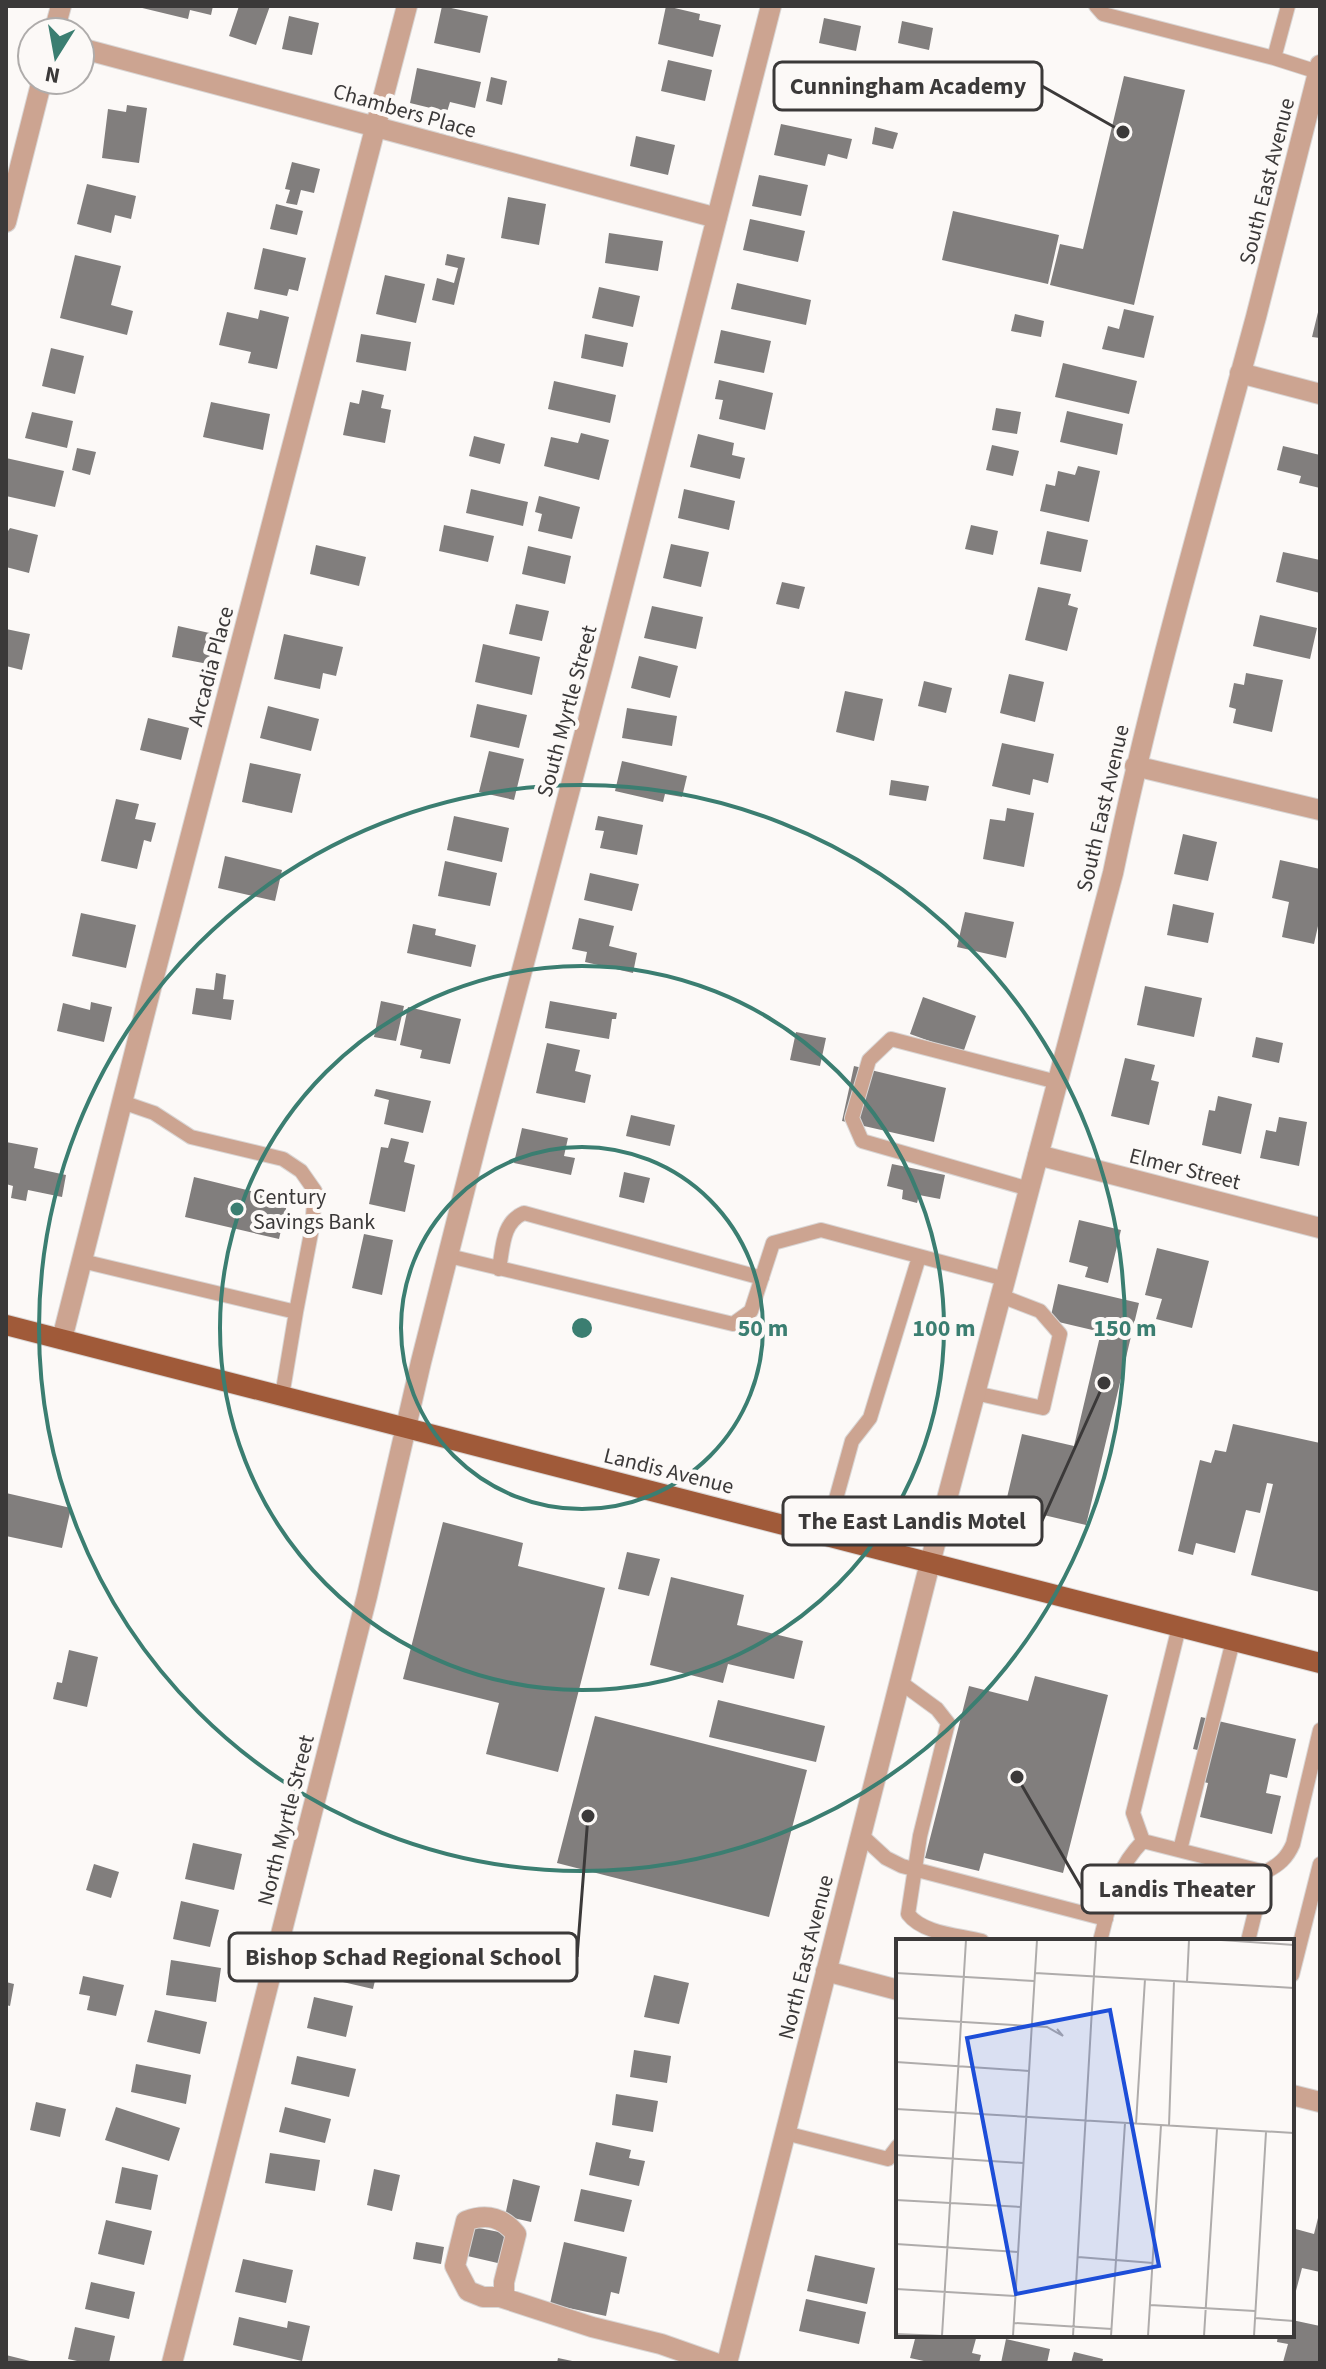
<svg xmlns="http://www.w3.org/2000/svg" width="1326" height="2369" font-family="'Source Sans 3',sans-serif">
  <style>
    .building { fill: #817e7d }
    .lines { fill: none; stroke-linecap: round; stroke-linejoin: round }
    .lane-casing { stroke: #d9d6d5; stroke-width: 16 }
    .street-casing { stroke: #d9d6d5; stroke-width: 22 }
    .primary-casing { stroke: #d9d6d5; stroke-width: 22 }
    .lane { stroke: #cca491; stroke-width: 14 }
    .street { stroke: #cca491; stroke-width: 20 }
    .primary { stroke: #a05a39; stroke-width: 20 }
    .ring { fill: none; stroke: #3b7e71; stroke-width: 4 }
    .poi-dot { fill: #3b7e71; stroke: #fcf9f7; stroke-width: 3 }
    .labels { text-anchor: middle; stroke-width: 8; stroke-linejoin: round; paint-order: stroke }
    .street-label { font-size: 22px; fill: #3b3939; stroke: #fcf9f7 }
    .poi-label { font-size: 22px; fill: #3b3939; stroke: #fcf9f7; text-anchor: start }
    .inset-road { fill: none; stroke: #afacab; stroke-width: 2 }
    .view { fill: #1d4ed8; fill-opacity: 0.15; stroke: #1d4ed8; stroke-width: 4 }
    .inset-edge { fill: none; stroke: #3b3939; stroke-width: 4 }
    .centre { fill: #3b7e71; stroke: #fcf9f7; stroke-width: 4 }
    .ring-label { font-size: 24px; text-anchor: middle; font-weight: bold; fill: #3b7e71; stroke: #fcf9f7; stroke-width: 8; stroke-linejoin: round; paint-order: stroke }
    .leader { fill: none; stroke: #3b3939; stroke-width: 3 }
    .callout-dot { fill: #3b3939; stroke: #fcf9f7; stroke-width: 3 }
    .callout { fill: #fcf9f7; stroke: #3b3939; stroke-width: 3 }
    .callout-label { font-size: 24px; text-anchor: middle; font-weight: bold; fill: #3b3939 }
  </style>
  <rect width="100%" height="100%" fill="#fcf9f7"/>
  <!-- building -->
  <path class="building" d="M134 6H213L211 15 190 10 188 19Z
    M239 6H270L256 45 229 36Z
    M442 6 488 16 480 53 434 43Z
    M666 6 700 14 699 20 721 25 713 57 658 44Z
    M289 16 319 23 312 55 282 49Z
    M824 18 861 26 856 51 819 43Z
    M902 21 933 28 929 50 898 43Z
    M668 60 712 70 705 101 661 91Z
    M417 68 481 82 475 108 450 102 447 112 410 103Z
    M1124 76 1185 90 1134 305 1050 285 1060 244 1083 249Z
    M491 77 507 81 502 105 486 101Z
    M127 105 147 108 139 163 102 158 108 109 126 112Z
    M781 124 852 139 847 159 828 154 825 166 774 155Z
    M875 127 898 133 893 149 872 144Z
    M636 136 675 145 668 175 630 166Z
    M292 162 320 169 314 193 301 190 297 205 286 203 290 190 285 189Z
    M759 175 808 185 801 216 752 206Z
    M87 184 136 196 131 219 115 215 111 233 77 224Z
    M508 197 546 204 539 245 501 238Z
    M276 204 303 211 297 235 270 229Z
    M953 211 1059 235 1048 284 942 260Z
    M750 219 805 231 798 262 743 250Z
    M609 233 663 241 658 271 605 263Z
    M263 248 306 258 298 291 289 289 287 296 254 289Z
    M447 254 465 258 454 305 432 300 437 278 454 283 458 268 445 265Z
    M75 255 121 266 111 305 133 311 127 335 60 318Z
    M385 275 425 284 416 323 376 314Z
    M737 283 811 300 806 325 731 309Z
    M599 287 640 296 633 327 592 318Z
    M1319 308 1320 309V338L1312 337Z
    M1124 309 1154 316 1144 358 1102 349 1108 326 1119 329Z
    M260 310 289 317 277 369 248 363 251 352 219 345 227 312 258 319Z
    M1015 314 1044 321 1041 337 1011 331Z
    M721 330 771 341 764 373 714 363Z
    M361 334 411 342 406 371 356 362Z
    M585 334 628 343 623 367 581 358Z
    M51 348 84 356 75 394 42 386Z
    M1063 363 1137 381 1129 414 1055 397Z
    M719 380 773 393 765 430 719 419 723 400 715 399Z
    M554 381 616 395 610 423 548 409Z
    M362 390 384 395 381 408 391 410 385 443 343 435 350 402 359 404Z
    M211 402 270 414 263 450 203 437Z
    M996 408 1021 412 1017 434 992 430Z
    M1067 411 1123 424 1117 455 1060 442Z
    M32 412 73 421 67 448 25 438Z
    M581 433 609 440 599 480 544 466 551 437 578 443Z
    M698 434 734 443 732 455 745 458 740 479 690 467Z
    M474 436 505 444 500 464 469 456Z
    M992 445 1019 451 1013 476 986 470Z
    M1283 446 1320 455V488L1299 483 1301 476 1277 470Z
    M77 448 96 452 90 475 72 470Z
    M6 458 64 471 55 507 6 496Z
    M1078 466 1100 471 1089 522 1040 511 1046 484 1055 486 1058 471 1075 475Z
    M471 489 528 502 523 526 466 513Z
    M684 489 735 501 729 530 678 518Z
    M539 496 580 507 572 539 538 531 542 514 535 512Z
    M444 525 494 536 488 562 439 551Z
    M971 525 998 531 993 555 965 549Z
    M10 528 38 535 29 573 6 567V534Z
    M1047 531 1088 540 1081 572 1040 564Z
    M671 544 709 552 701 587 663 578Z
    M316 545 366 557 359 586 310 574Z
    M528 546 571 556 565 584 522 574Z
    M1283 552 1320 560V593L1276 582Z
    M782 582 805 587 799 609 776 604Z
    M1038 587 1071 594 1068 605 1078 608 1067 651 1025 640Z
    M516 604 549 611 542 641 509 634Z
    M652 606 703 617 696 649 644 638Z
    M1260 615 1317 628 1310 659 1253 646Z
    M178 626 214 634 208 664 172 657Z
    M6 629 30 634 22 670 6 666Z
    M284 634 343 647 336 676 323 673 320 689 274 679Z
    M483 644 540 657 532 695 475 682Z
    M639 656 678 666 670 698 631 688Z
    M1246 673 1283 680 1272 732 1233 723 1236 709 1229 707 1234 683 1244 685Z
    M1009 674 1044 682 1035 722 1000 713Z
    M924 681 952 688 946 713 918 706Z
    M845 691 883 699 874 741 836 732Z
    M477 704 527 715 519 748 470 737Z
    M268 706 319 719 311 751 260 738Z
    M627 708 677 716 672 746 622 738Z
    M148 718 189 728 181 760 140 750Z
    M1002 743 1054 754 1048 783 1033 779 1030 795 992 786Z
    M489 751 524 759 514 800 479 792Z
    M622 761 687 776 682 797 665 794 663 802 615 791Z
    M250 763 301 774 292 813 242 802Z
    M891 780 929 786 926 801 889 795Z
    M116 799 139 804 135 819 156 823 151 842 144 840 137 869 101 861Z
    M1007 808 1034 813 1024 867 983 859 990 819 1005 821Z
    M454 816 509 828 502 862 447 850Z
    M598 816 643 825 637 855 600 848 604 831 595 830Z
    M1183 834 1217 842 1208 881 1174 874Z
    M225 856 282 870 275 901 218 888Z
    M1280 860 1320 869V917L1314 944 1282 937 1289 902 1272 898Z
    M445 861 497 873 490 906 438 896Z
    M590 873 639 884 632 911 584 900Z
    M1173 904 1214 913 1208 943 1167 935Z
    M965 912 1014 922 1006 958 957 947Z
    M81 913 136 925 126 968 72 956Z
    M579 918 614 926 609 946 637 953 633 973 585 962 587 952 572 949Z
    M413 924 436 929 435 935 476 945 471 967 407 953Z
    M216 973 226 975 223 999 234 1000 231 1020 192 1014 196 988 214 990Z
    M1145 986 1202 998 1194 1037 1137 1025Z
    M923 997 976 1016 963 1053 910 1034Z
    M381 1001 404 1006 396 1041 374 1037Z
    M550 1001 617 1013 616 1019H612L609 1039 545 1028Z
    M91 1002 112 1007 104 1042 57 1031 63 1003 90 1010Z
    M408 1007 461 1019 450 1064 420 1058 422 1050 400 1045Z
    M796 1032 826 1038 820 1066 790 1060Z
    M1256 1037 1283 1043 1279 1063 1252 1057Z
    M547 1043 580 1050 575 1071 591 1075 585 1103 536 1093Z
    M1125 1058 1155 1065 1151 1080 1159 1082 1149 1125 1111 1116Z
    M854 1066 946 1088 934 1142 842 1121Z
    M376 1089 431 1101 423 1133 384 1124 389 1100 374 1096Z
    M1218 1096 1252 1104 1241 1154 1202 1145 1209 1110 1215 1111Z
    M631 1115 675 1125 670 1146 626 1136Z
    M1279 1117 1307 1122 1299 1166 1260 1158 1266 1130 1276 1132Z
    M522 1128 568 1138 564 1156 575 1158 571 1175 514 1163Z
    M391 1138 409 1142 404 1162 415 1165 405 1212 369 1204 381 1147 388 1148Z
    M6 1142 38 1148 34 1168 66 1175 62 1197 28 1190 26 1201 11 1198 13 1186 6 1184Z
    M892 1164 945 1175 940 1199 919 1195 917 1203 902 1199 903 1190 887 1186Z
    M624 1172 650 1178 644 1203 619 1197Z
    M194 1177 288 1200 279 1239 185 1217Z
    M1079 1220 1121 1230 1108 1283 1085 1277 1088 1267 1069 1262Z
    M364 1234 393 1240 382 1295 352 1288Z
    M1157 1248 1209 1261 1192 1328 1156 1319 1162 1299 1145 1295Z
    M1058 1284 1139 1303 1086 1525 1005 1506 1022 1434 1074 1446 1101 1332 1050 1320Z
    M1233 1424 1320 1443V1592L1251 1575 1273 1484 1267 1483 1260 1513 1246 1510 1235 1553 1196 1543 1193 1555 1178 1551 1200 1460 1211 1463 1215 1450 1226 1452Z
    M6 1493 71 1508 62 1548 6 1536Z
    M443 1522 523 1543 518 1566 605 1588 558 1772 486 1754 499 1703 403 1679Z
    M627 1552 660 1559 649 1596 618 1589Z
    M671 1577 744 1595 737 1625 803 1641 794 1679 728 1664 723 1683 650 1665Z
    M69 1650 98 1657 87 1707 53 1699 57 1682 62 1683Z
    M1035 1676 1108 1695 1063 1873 984 1853 979 1871 925 1858 969 1686 1028 1701Z
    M718 1700 825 1726 816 1762 709 1737Z
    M595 1716 807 1770 769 1917 557 1863Z
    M1201 1717 1296 1739 1287 1778 1270 1774 1266 1793 1281 1796 1272 1834 1200 1817 1208 1783 1195 1780 1202 1751 1193 1749Z
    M193 1843 242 1854 234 1890 185 1879Z
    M94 1864 119 1872 111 1898 86 1890Z
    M181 1901 219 1910 210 1947 173 1939Z
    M530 1932 556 1937 550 1962 525 1957Z
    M324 1943 381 1956 373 1989 317 1976Z
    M171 1960 221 1968 216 2002 166 1995Z
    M654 1975 689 1983 679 2024 644 2017Z
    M83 1976 124 1985 116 2016 87 2010 90 1996 79 1994Z
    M6 1982 14 1984 10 2006 6 2005Z
    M314 1997 353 2006 346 2037 307 2028Z
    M155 2010 207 2022 200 2054 147 2042Z
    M634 2050 671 2056 667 2083 630 2077Z
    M297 2056 356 2069 349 2097 291 2084Z
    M136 2064 191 2075 186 2104 131 2092Z
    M616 2094 658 2101 653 2132 612 2125Z
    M36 2102 66 2109 60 2137 30 2130Z
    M116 2107 180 2128 169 2161 105 2140Z
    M285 2107 331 2119 325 2143 279 2132Z
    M596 2142 631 2150 629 2158 645 2161 639 2186 589 2175Z
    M270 2153 320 2160 315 2191 265 2183Z
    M122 2167 158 2175 151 2210 115 2203Z
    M374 2169 400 2175 392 2211 367 2205Z
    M513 2179 540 2186 531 2222 505 2216Z
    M581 2189 632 2200 624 2232 574 2221Z
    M1319 2214 1320 2272 1302 2268 1292 2306V2228L1314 2234Z
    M106 2220 152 2231 144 2265 98 2254Z
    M469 2226 509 2234 502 2264 463 2255Z
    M416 2242 444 2247 441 2264 413 2259Z
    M564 2242 627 2257 619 2294 611 2292 606 2316 550 2304Z
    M815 2255 875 2268 867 2304 807 2291Z
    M243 2259 293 2270 286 2303 235 2292Z
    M91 2282 135 2292 129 2319 85 2309Z
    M806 2299 866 2312 859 2344 799 2331Z
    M239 2317 287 2328 288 2321 310 2326 302 2361 233 2345Z
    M1292 2320 1320 2326V2363L1283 2362 1288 2344 1277 2342 1278 2335H1292Z
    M75 2327 115 2336 109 2363H86L68 2359Z
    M916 2335H977L972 2353 981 2355 979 2363H933L910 2358Z
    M1006 2339 1050 2349 1047 2363H1001Z
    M1074 2352 1103 2359 1102 2363H1071Z
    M6 2355 34 2362V2363H6Z
    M558 2358 577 2362V2363H557Z"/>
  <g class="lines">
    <defs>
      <path id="lane" d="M1096 6 1103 14 1274 58
        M1288 6 1274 58 1318 72
        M122 1102 154 1113 191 1137 283 1159 301 1171 315 1191 312 1228 296 1312
        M1029 1189 862 1141 852 1118 869 1060 891 1039 1057 1082
        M449 1256 733 1324 751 1311 773 1243 821 1230 1005 1279
        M82 1261 296 1312 282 1396
        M499 1269C503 1248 502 1222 524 1213L762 1278
        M975 1393 1043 1408 1060 1334 1040 1311 1001 1296
        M826 1535 852 1441 870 1418 919 1257
        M900 1682 937 1709 948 1723 920 1836 908 1914C923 1934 959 1935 982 1941
        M861 1835 886 1858 902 1866 1106 1919
        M1143 1841 1133 1813 1179 1627
        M1180 1850 1233 1641
        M1265 1872C1279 1865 1287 1858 1293 1844L1320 1730
        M1100 1941C1111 1901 1113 1872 1143 1841L1265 1872 1248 1941
        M1292 1975 1320 1864
        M785 2133 888 2159 898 2146"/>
      <path id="street" d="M54 32 61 6
        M80 48 717 218
        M6 222 42 80
        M1240 373 1320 394
        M1135 766 1320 810
        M1038 1155 1320 1228
        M62 1339 151 988 407 6
        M826 1971 898 1990
        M1292 2095 1320 2102
        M504 2298V2282L516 2234C502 2217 487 2213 466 2221L455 2266 468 2291 483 2297H500L592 2327 661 2344 715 2363
        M172 2363 367 1596 421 1362 479 1133 603 664 771 6
        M727 2363 930 1563 1113 873C1152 686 1206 502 1256 317 1278 233 1299 149 1320 65"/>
      <path id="primary" d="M6 1325 1320 1663"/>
    </defs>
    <!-- lane casing -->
    <use href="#lane" class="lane-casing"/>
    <!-- street casing -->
    <use href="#street" class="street-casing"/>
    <!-- primary casing -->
    <use href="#primary" class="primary-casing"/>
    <!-- lane -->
    <use href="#lane" class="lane"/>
    <!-- street -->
    <use href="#street" class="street"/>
    <!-- primary -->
    <use href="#primary" class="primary"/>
  </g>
  <!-- distance rings -->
  <g class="ring">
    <circle cx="582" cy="1328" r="181"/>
    <circle cx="582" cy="1328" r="362"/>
    <circle cx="582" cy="1328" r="543"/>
  </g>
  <!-- markers -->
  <circle class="poi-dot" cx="237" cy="1209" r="8"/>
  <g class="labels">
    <!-- street labels -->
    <g class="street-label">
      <text transform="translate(405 110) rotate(16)" y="8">Chambers Place</text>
      <text transform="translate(1266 181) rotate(-76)" y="8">South East Avenue</text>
      <text transform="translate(210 666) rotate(-75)" y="8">Arcadia Place</text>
      <text transform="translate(566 711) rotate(-75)" y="8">South Myrtle Street</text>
      <text transform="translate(1102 808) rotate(-77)" y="8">South East Avenue</text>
      <text transform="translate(1185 1168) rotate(14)" y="8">Elmer Street</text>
      <text transform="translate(669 1470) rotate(14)" y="8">Landis Avenue</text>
      <text transform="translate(285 1820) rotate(-76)" y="8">North Myrtle Street</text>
      <text transform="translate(805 1957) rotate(-76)" y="8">North East Avenue</text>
    </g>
    <!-- poi labels -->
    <g class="poi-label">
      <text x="253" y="1204">Century<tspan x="253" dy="25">Savings Bank</tspan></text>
    </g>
  </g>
  <!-- overview -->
  <g transform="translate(896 1939)">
    <rect width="398" height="398" fill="#fcf9f7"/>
    <path class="inset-road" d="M325 1 398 6M0 34 138 42M139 34 398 49M291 43 293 1M0 79 151 88 167 97 161 90M0 123 133 132M0 170 398 194M240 185 249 40M273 187 278 42M0 216 127 224M0 261 125 268M0 305 122 313M182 318 257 324M0 350 119 357M254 366 359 372M359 379 398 382M118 384 216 390M0 395 47 397M46 397 70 1M117 397 141 1M177 397 200 1M215 397 229 184M252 397 265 186M308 397 321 190M358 397 370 193"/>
    <path class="view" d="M214 71 263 327 120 355 71 99Z"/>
    <rect width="398" height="398" class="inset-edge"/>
  </g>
  <circle cx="582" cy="1328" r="12" class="centre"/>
  <g class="ring-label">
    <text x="763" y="1336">50 m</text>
    <text x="944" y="1336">100 m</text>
    <text x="1125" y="1336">150 m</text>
  </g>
  <!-- callouts -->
  <path class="leader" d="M1123 132L1042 86M1104 1383L1042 1521M1017 1777L1082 1889M588 1816L577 1957"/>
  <g class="callout-dot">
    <circle cx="1123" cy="132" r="8"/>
    <circle cx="1104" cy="1383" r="8"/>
    <circle cx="1017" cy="1777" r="8"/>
    <circle cx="588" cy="1816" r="8"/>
  </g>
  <g class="callout">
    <rect x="774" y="62" width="268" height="48" rx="8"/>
    <rect x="783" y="1497" width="259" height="48" rx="8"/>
    <rect x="1082" y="1865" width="189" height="48" rx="8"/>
    <rect x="229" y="1933" width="348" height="48" rx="8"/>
  </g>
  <g class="callout-label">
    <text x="908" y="94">Cunningham Academy</text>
    <text x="912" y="1529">The East Landis Motel</text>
    <text x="1177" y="1897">Landis Theater</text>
    <text x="403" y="1965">Bishop Schad Regional School</text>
  </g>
  <!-- border -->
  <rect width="1326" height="2369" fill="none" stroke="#3b3939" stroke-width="16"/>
  <!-- north arrow -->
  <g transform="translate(56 56) rotate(191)"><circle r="38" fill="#fcf9f7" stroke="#afacab" stroke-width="2"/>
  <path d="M0-6L14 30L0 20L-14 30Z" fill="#3b7e71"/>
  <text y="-12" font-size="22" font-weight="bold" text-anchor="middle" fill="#3b3939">N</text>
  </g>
</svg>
